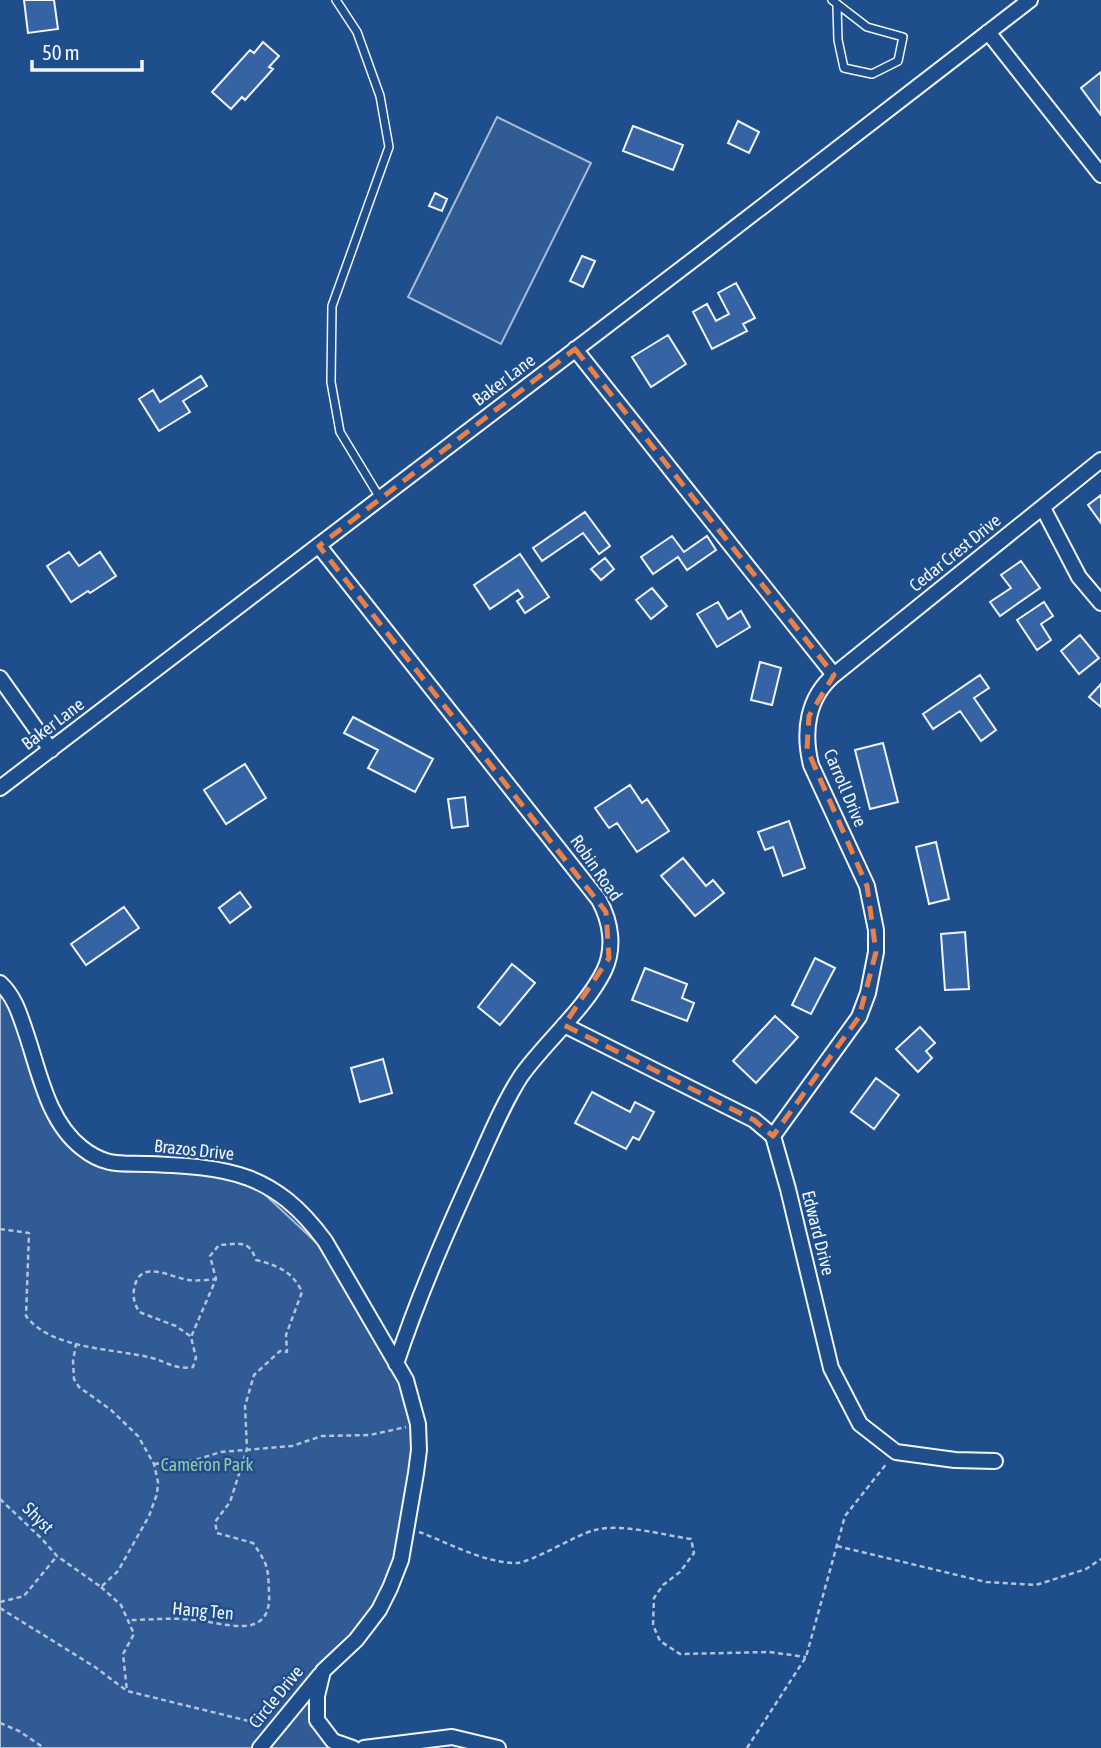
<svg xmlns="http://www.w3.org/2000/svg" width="1101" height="1748" font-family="'Asap Condensed',sans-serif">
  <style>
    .built { fill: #305b95; stroke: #a8bbd7; stroke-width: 2 }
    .building { fill: #3563a3; stroke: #f2f6ff; stroke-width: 2 }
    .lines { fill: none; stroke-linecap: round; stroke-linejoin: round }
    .service-casing { stroke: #f2f6ff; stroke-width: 10 }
    .minor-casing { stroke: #f2f6ff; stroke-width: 18 }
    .path { stroke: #b3c4dc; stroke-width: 2.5; stroke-dasharray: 5 3.5; stroke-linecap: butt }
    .service { stroke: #1f4e8c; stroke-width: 7 }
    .minor { stroke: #1f4e8c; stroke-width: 14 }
    .marked { fill: none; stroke: #ea8049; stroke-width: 5; stroke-dasharray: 14 9; stroke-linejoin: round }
    .labels { text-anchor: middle; stroke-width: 5; stroke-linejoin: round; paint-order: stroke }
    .street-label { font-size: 18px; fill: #f2f6ff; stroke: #1f4e8c }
    .park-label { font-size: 18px; fill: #97c8a6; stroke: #1f4e8c }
  </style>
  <rect width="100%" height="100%" fill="#1f4e8c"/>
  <!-- built -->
  <path class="built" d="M497 117 591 163 501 344 408 297Z
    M0 992 15 1002 42 1079 81 1148 144 1164 245 1176 336 1261 406 1380 416 1473 387 1594 323 1671 317 1720 353 1748H0Z"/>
  <!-- building -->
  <path class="building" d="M24 0H54L58 29 28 33Z
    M263 42 279 56 269 67 273 69 245 100 242 97 231 109 212 92 250 50 254 53Z
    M1101 72V115L1081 88Z
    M738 121 759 132 749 153 728 143Z
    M633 126 683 145 673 170 623 151Z
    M435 193 447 199 442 211 429 206Z
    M582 256 595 261 583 287 570 281Z
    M736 283 755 318 743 324 747 331 712 349 693 312 707 304 716 321 729 314 718 293Z
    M668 335 686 364 651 387 632 357Z
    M201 376 207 386 183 401 190 412 159 431 139 399 153 390 160 402Z
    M1101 495V523L1088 505Z
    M585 512 610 546 599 554 583 533 542 561 533 548Z
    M672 536 684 552 707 536 716 550 687 570 678 557 653 574 641 557Z
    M69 552 79 566 100 552 116 576 90 593 88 591 71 602 47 566Z
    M520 554 549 597 525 613 517 601 523 597 518 590 490 609 474 585Z
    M605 558 614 569 601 580 591 569Z
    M1021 561 1040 588 1000 616 990 602 1011 588 1001 575Z
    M652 588 667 606 651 619 636 600Z
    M718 602 728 619 741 611 750 627 717 647 697 614Z
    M1044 602 1053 616 1041 624 1051 640 1037 650 1017 620Z
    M1080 635 1099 658 1079 674 1061 651Z
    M760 662 781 668 772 705 751 700Z
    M980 675 989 688 974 698 996 730 981 741 960 711 933 729 923 714Z
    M1101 684V707L1089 697Z
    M353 717 433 759 415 792 368 768 378 750 344 733Z
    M883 743 898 802 870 809 855 750Z
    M245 764 266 798 226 824 204 790Z
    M630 785 642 803 647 799 669 831 637 852 617 823 609 828 595 808Z
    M465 797 468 826 452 828 448 799Z
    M789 821 805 868 783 876 773 847 765 850 758 832Z
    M936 842 949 899 929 904 916 847Z
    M683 858 706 886 713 880 724 893 695 916 661 876Z
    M240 892 251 907 230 923 219 908Z
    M124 907 139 928 86 965 71 944Z
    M965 932 969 989 945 990 941 934Z
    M815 958 835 968 811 1014 792 1005Z
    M512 964 535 983 500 1025 478 1007Z
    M645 968 687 984 682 998 694 1003 687 1021 632 1000Z
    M775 1016 798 1037 756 1083 733 1061Z
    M920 1027 935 1043 926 1051 932 1058 918 1072 896 1049Z
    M383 1059 392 1093 360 1102 351 1068Z
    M876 1078 899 1095 874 1129 851 1112Z
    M592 1092 630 1112 635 1102 654 1112 639 1140 633 1137 626 1149 575 1123Z"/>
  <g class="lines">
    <defs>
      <path id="service" d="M336 0 357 32 380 96 389 147 332 306 331 382 340 432 380 498
        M832 0 867 27 903 37 898 61 872 74 844 68 838 40 837 6"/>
      <path id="minor" d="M988 32 1101 175
        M575 349 834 675
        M1043 508 1079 577 1101 603
        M319 546 599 900C611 922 615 948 604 971 585 1009 545 1042 521 1076 503 1104 490 1136 476 1167 447 1231 418 1297 396 1364
        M0 678 51 750
        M0 788 706 250 1030 0
        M0 983C14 996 19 1012 25 1030 39 1070 47 1121 82 1148 106 1167 121 1163 148 1164 229 1167 274 1172 325 1241L406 1380 418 1424 419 1450 416 1473 401 1560 390 1588 379 1610 356 1640 323 1671 317 1696V1720L333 1741 353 1748
        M564 1025 754 1120 773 1136 788 1189 831 1368 860 1424 896 1452 955 1460 995 1461
        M773 1136 859 1017 868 993 876 952V930L867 886 811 765C803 732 807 698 834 675L1101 460
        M260 1748 320 1675
        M364 1748 452 1737 498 1748"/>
    </defs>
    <!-- service casing -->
    <use href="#service" class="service-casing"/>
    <!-- minor casing -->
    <use href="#minor" class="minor-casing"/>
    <!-- path -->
    <path class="path" d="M0 1229 29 1233 26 1316C52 1350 113 1348 152 1358 167 1362 176 1370 193 1367L196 1358 191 1337 216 1279 210 1256 219 1245C239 1244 249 1239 256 1260 277 1265 293 1272 302 1292L286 1335 287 1352 280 1351 254 1375 245 1406 247 1449 230 1502 215 1522 217 1533 253 1543C268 1565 268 1566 269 1593 272 1643 223 1622 194 1620 173 1617 150 1620 129 1620
      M190 1336 176 1326 139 1312C134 1303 132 1295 135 1285 142 1259 172 1278 189 1280 198 1281 207 1280 216 1279
      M154 1464 195 1460 221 1452 292 1446 322 1436 370 1435 406 1427
      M0 1499 41 1538 57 1556 101 1587 118 1571 149 1516 157 1494 158 1482 154 1464 138 1436 111 1410 79 1387 74 1379 73 1361 76 1344
      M419 1532C449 1543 484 1563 516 1563 531 1563 575 1535 595 1530 622 1523 663 1535 691 1539L694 1553 680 1572 663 1585 654 1598 653 1625 660 1641 680 1654 769 1652 806 1657
      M837 1546 986 1582 1036 1585 1086 1569 1101 1559
      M101 1587 121 1605 134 1634 123 1654 127 1691
      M0 1602 24 1596 57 1556
      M0 1608 95 1667 127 1691 261 1724
      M267 1715 272 1707
      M0 1723 19 1731 44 1748
      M747 1748 806 1657 845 1516 887 1463"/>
    <!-- service -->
    <use href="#service" class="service"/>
    <!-- minor -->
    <use href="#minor" class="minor"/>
  </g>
  <!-- marked area -->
  <path class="marked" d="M575 349 834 675 809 716 807 749 867 886 876 952 859 1017 773 1136 754 1120 564 1025 609 958 606 912 319 546Z"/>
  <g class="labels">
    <!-- street labels -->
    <g class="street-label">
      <text transform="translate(504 380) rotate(-37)" y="6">Baker Lane</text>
      <text transform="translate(955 553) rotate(-39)" y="6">Cedar Crest Drive</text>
      <text transform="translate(53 724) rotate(-37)" y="6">Baker Lane</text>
      <text transform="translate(845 788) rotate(67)" y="6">Carroll Drive</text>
      <text transform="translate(596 868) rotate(55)" y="6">Robin Road</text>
      <text transform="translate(194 1150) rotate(6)" y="6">Brazos Drive</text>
      <text transform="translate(818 1233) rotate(76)" y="6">Edward Drive</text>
      <text transform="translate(38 1518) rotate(45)" y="6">Shyst</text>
      <text transform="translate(203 1611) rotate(5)" y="6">Hang Ten</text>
      <text transform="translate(276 1697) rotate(-51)" y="6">Circle Drive</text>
    </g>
    <!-- park labels -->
    <g class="park-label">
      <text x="207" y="1471">Cameron Park</text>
    </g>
  </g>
  <!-- scale -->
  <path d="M32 60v10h110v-10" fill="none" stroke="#f2f6ff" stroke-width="3.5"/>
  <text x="42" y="60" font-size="21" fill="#f2f6ff" stroke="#1f4e8c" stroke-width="5" paint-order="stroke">50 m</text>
</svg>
